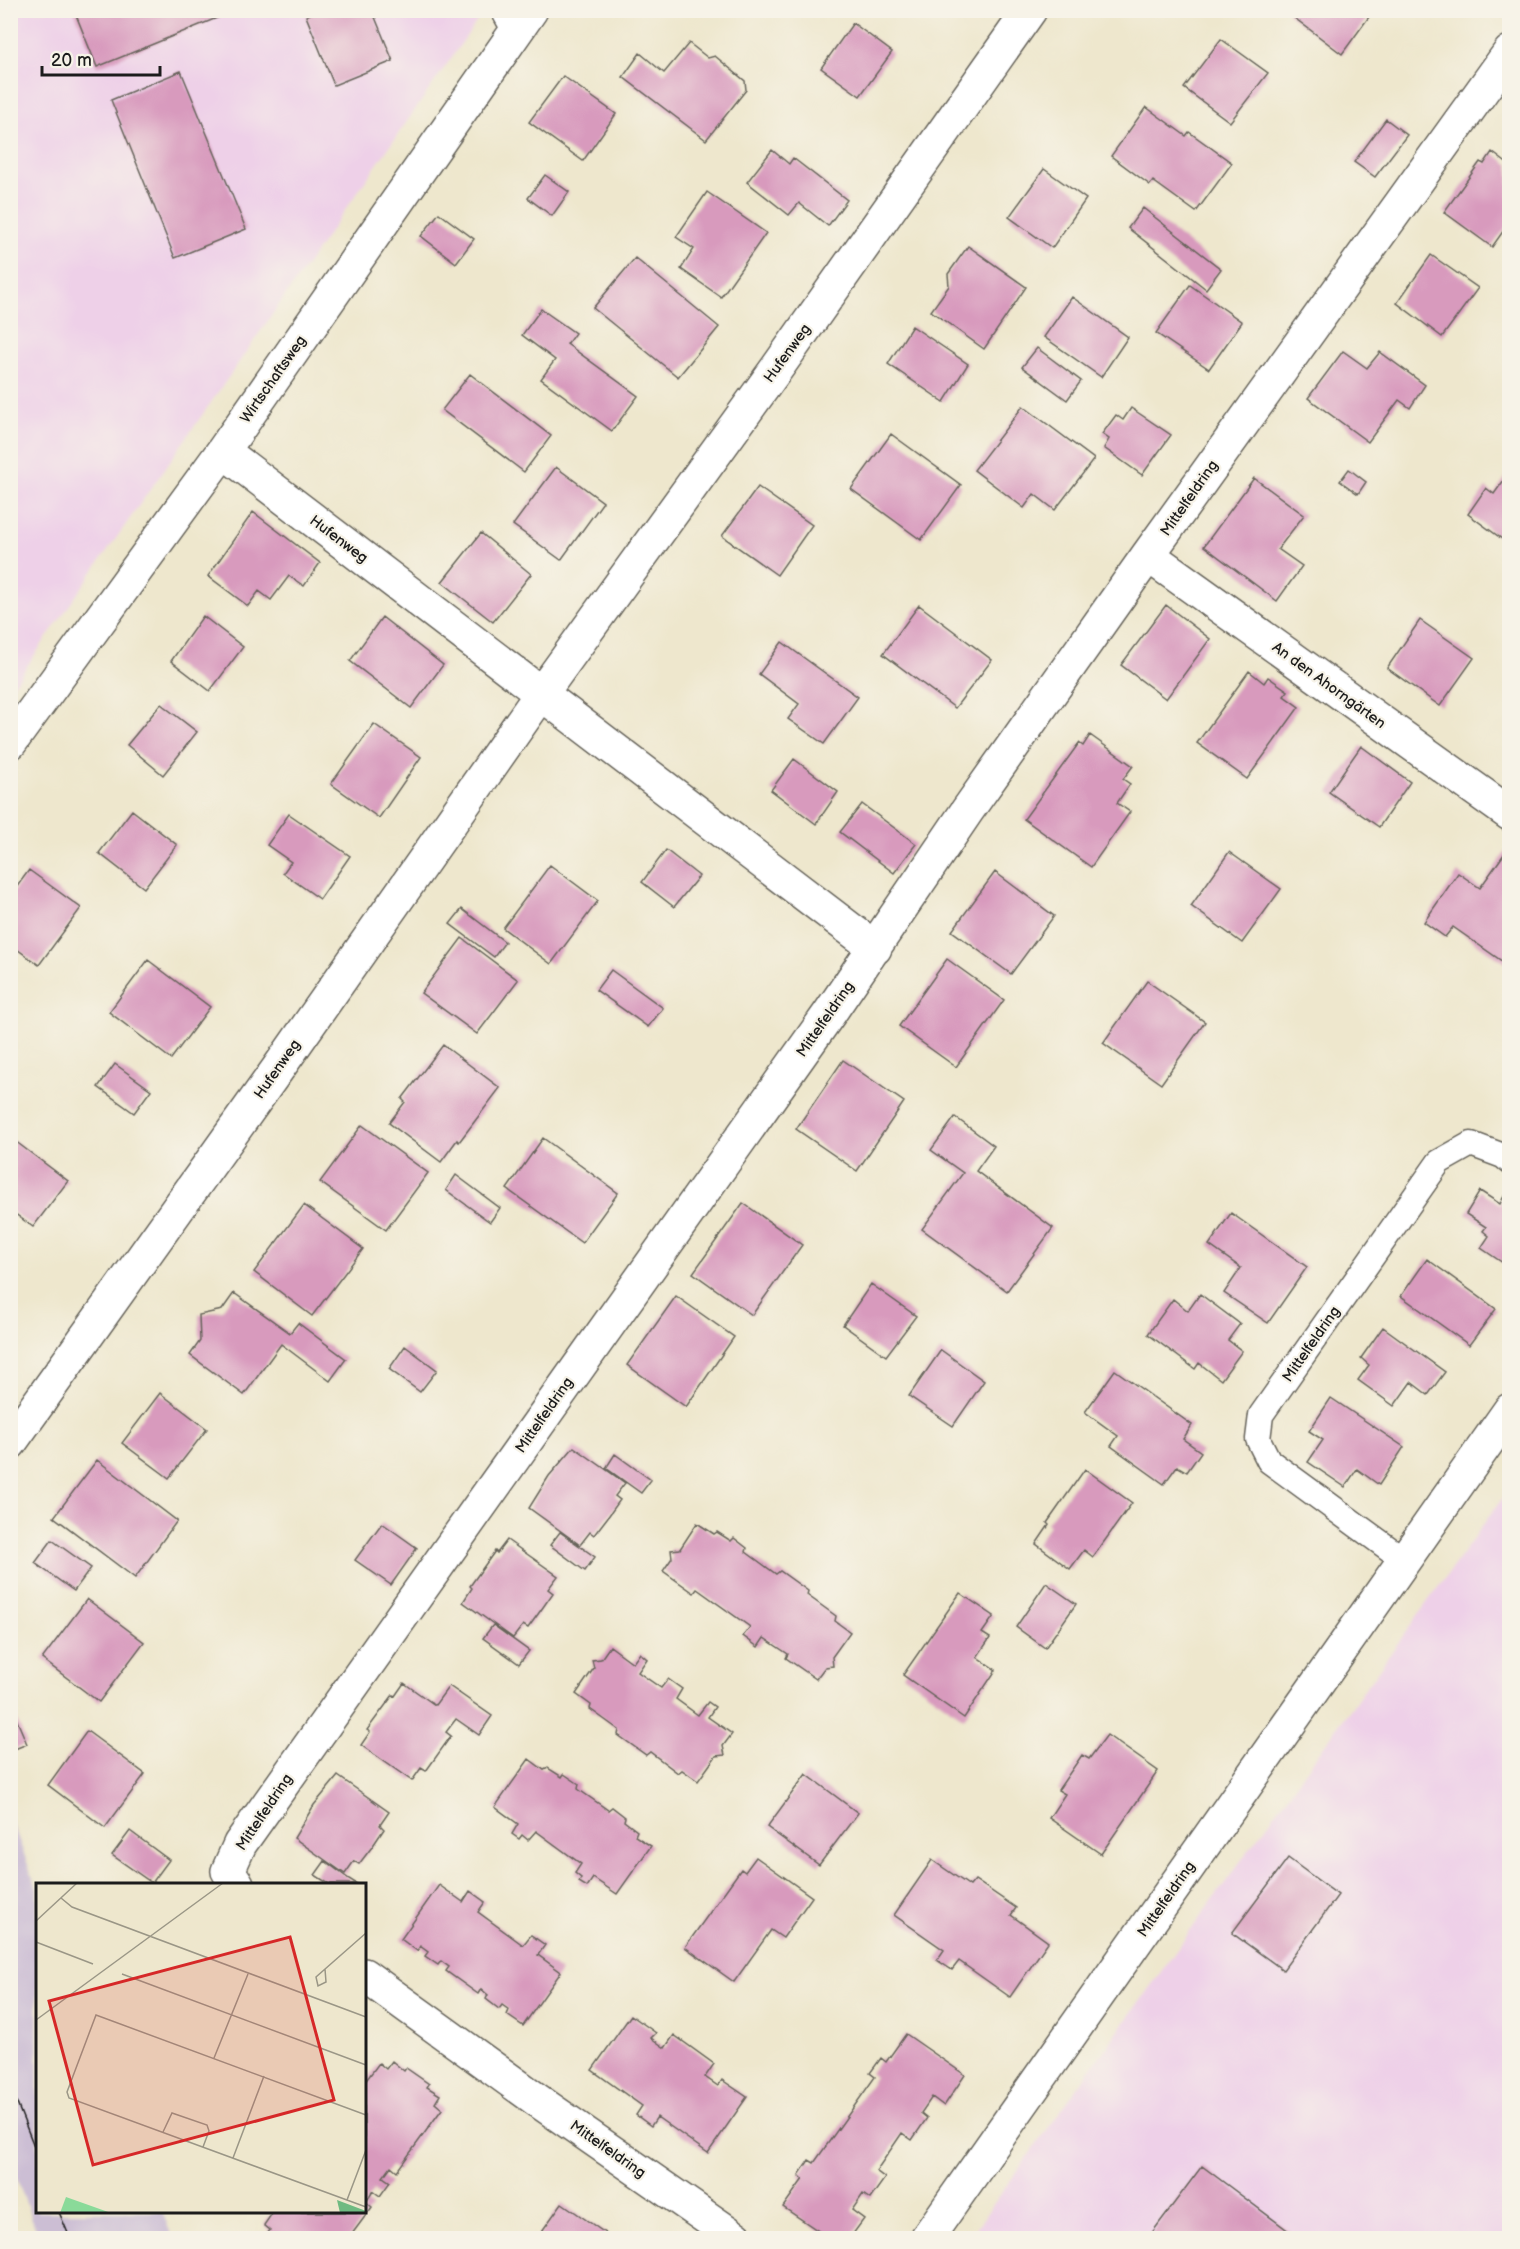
<svg xmlns="http://www.w3.org/2000/svg" width="1520" height="2249" font-family="'Balsamiq Sans',sans-serif">
  <style>
    .built { fill: #eed0e8 }
    .industrial { fill: #ccbed4 }
    .building { fill: #d89abd }
    .lines { fill: none; stroke-linecap: round; stroke-linejoin: round }
    .lane-casing { stroke: #66635a; stroke-width: 27 }
    .street-casing { stroke: #66635a; stroke-width: 36 }
    .lane { stroke: #fff; stroke-width: 24 }
    .street { stroke: #fff; stroke-width: 33 }
    .tram { stroke: #1c1c1c; stroke-width: 1.5 }
    .labels { text-anchor: middle; stroke-width: 4.5; stroke-linejoin: round; paint-order: stroke }
    .street-label { font-size: 15px; fill: #1c1c1c; stroke: #f7f3e8 }
    .inset-road { fill: none; stroke: #9a9686; stroke-width: 1.5 }
    .view { fill: #d62828; fill-opacity: 0.15; stroke: #d62828; stroke-width: 3 }
    .inset-edge { fill: none; stroke: #1c1c1c; stroke-width: 3 }
  </style>
  <rect width="100%" height="100%" fill="#f7f3e8"/>
  <filter id="ink" filterUnits="userSpaceOnUse"><feTurbulence type="fractalNoise" baseFrequency=".0167" numOctaves="2"/><feDisplacementMap in="SourceGraphic" scale="12" xChannelSelector="R" yChannelSelector="G"/><feConvolveMatrix kernelMatrix="1 2 1 2 8 2 1 2 1" color-interpolation-filters="sRGB"/></filter>
  <filter id="wash" filterUnits="userSpaceOnUse"><feTurbulence type="fractalNoise" baseFrequency=".008" numOctaves="4" result="noise"/><feDisplacementMap in="SourceGraphic" scale="24" xChannelSelector="R" yChannelSelector="G"/><feGaussianBlur stdDeviation="1.35" result="paint"/><feColorMatrix in="noise" values="0 0 0 0 0 0 0 0 0 0 0 0 0 0 0 0 0 1.4 0 .05"/><feComposite in="paint" operator="in"/></filter>
  <g filter="url(#wash)">
    <rect width="100%" height="100%" fill="#eee7cd"/>
    <!-- built -->
    <path class="built" d="M11 11H484L11 689Z
      M1509 1489V2238H969Z"/>
    <!-- industrial -->
    <path class="industrial" d="M11 1819 37 1889 38 2212H162L173 2238H39L11 2163Z"/>
    <g id="blocks">
      <!-- building -->
      <path class="building" d="M74 10H234V11L97 67Z
        M318 10H372L393 61 334 85 306 16Z
        M1290 10H1374L1342 54 1288 13Z
        M853 23 892 52 860 96 821 68Z
        M1221 39 1268 73 1230 122 1184 88Z
        M689 43 708 58 715 56 745 81 746 90 706 140 623 77 640 53 664 73Z
        M181 71 246 229 175 258 111 100Z
        M563 76 616 114 583 161 529 122Z
        M1146 107 1186 136 1189 132 1232 163 1196 212 1153 181 1150 185 1111 156Z
        M1386 119 1407 135 1375 177 1354 162Z
        M772 150 789 164 793 158 847 200 828 226 799 203 789 215 747 182Z
        M1492 152 1509 165V223L1492 247 1444 212 1480 162 1484 164Z
        M1044 169 1086 199 1052 248 1009 217Z
        M545 175 569 192 552 216 528 198Z
        M707 192 766 233 721 297 681 269 694 249 676 237Z
        M1143 208 1221 269 1206 289 1128 228Z
        M439 213 474 239 456 263 421 236Z
        M968 246 1026 287 984 349 931 311 949 286 948 274Z
        M1431 255 1478 288 1442 337 1397 303Z
        M635 258 719 327 678 377 593 308Z
        M1190 285 1242 322 1209 369 1156 333Z
        M1072 297 1128 337 1101 377 1044 337Z
        M541 309 575 333 567 344 638 396 612 431 541 379 555 360 522 335Z
        M912 326 968 364 944 402 888 364Z
        M1037 348 1081 381 1067 400 1022 367Z
        M1343 351 1367 368 1380 352 1425 385 1410 408 1399 400 1368 442 1308 398Z
        M470 374 551 436 524 472 442 410Z
        M1023 406 1094 459 1055 510 1034 494 1024 508 974 470Z
        M1131 408 1171 435 1142 475 1104 448 1109 439 1102 434 1116 415 1123 420Z
        M891 434 961 485 921 540 851 489Z
        M556 467 603 502 561 560 513 525Z
        M1349 469 1366 482 1358 494 1340 481Z
        M1509 473V544L1468 514 1486 488 1494 494Z
        M1254 478 1304 515 1278 549 1302 566 1277 601 1204 546Z
        M758 487 812 525 777 575 722 536Z
        M253 512 320 563 304 586 289 576 271 600 259 591 248 606 208 576Z
        M481 533 531 574 493 622 442 582Z
        M919 605 992 660 955 708 883 654Z
        M1166 605 1210 639 1166 699 1121 665Z
        M203 616 243 647 210 691 171 661Z
        M382 617 443 665 411 708 350 661Z
        M1420 620 1474 658 1440 706 1387 668Z
        M782 642 858 697 824 744 788 719 799 704 759 674Z
        M1249 671 1264 683 1268 677 1288 691 1284 696 1299 707 1247 779 1197 743Z
        M161 704 197 732 163 775 127 745Z
        M374 724 421 757 379 818 331 784Z
        M1090 735 1133 766 1123 779 1130 784 1117 803 1130 812 1091 867 1024 819 1079 743 1083 746Z
        M1361 746 1410 782 1379 827 1329 792Z
        M794 759 838 792 816 824 771 790Z
        M862 804 916 844 894 873 840 832Z
        M132 810 177 845 144 888 99 853Z
        M289 814 350 856 320 899 283 873 291 862 267 845Z
        M666 850 699 876 674 907 642 882Z
        M1507 850 1509 852V966L1453 927 1445 937 1424 922 1458 873 1480 888Z
        M1229 852 1281 889 1242 943 1191 906Z
        M550 865 598 901 551 964 503 928Z
        M29 870 81 908 39 965 10 944V896Z
        M995 872 1054 916 1011 974 952 931Z
        M462 909 505 942 494 957 450 924Z
        M462 938 518 980 477 1034 421 993Z
        M947 959 1004 1000 956 1067 899 1026Z
        M148 960 210 1007 171 1059 109 1012Z
        M611 970 663 1008 648 1027 596 990Z
        M1147 981 1205 1022 1161 1084 1103 1043Z
        M443 1045 500 1088 459 1142 457 1140 441 1162 389 1123 405 1102 402 1099Z
        M843 1060 904 1102 857 1171 796 1129Z
        M115 1064 151 1090 134 1113 98 1087Z
        M955 1117 994 1146 976 1171 1053 1228 1007 1291 922 1229 963 1173 931 1150Z
        M362 1125 428 1173 386 1230 320 1182Z
        M543 1138 618 1193 582 1243 507 1189Z
        M15 1141 68 1181 33 1227 10 1210V1146Z
        M456 1175 500 1208 490 1222 446 1190Z
        M1480 1191 1500 1204 1504 1196 1509 1199V1259L1506 1265 1481 1248 1489 1236 1483 1231 1486 1227 1466 1214Z
        M743 1203 802 1245 752 1315 693 1273Z
        M304 1205 363 1249 312 1316 254 1272Z
        M1231 1213 1307 1267 1268 1323 1224 1293 1241 1268 1209 1245Z
        M1427 1259 1496 1309 1469 1345 1401 1296Z
        M871 1284 916 1316 886 1356 843 1325Z
        M234 1293 290 1333 298 1323 346 1359 330 1381 281 1344 244 1395 190 1355 200 1341 199 1315 222 1310Z
        M1200 1294 1240 1324 1228 1340 1242 1351 1221 1380 1199 1363 1195 1369 1148 1334 1173 1299 1188 1311Z
        M676 1296 734 1337 686 1407 627 1365Z
        M1383 1327 1445 1372 1428 1395 1411 1382 1394 1406 1358 1380 1369 1365 1361 1358Z
        M405 1346 437 1370 420 1392 389 1369Z
        M941 1350 984 1381 953 1426 909 1396Z
        M1115 1370 1192 1425 1183 1439 1201 1452 1187 1472 1177 1466 1164 1484 1111 1446 1118 1436 1085 1412Z
        M160 1393 207 1429 169 1478 122 1443Z
        M1331 1398 1404 1447 1379 1485 1357 1469 1345 1487 1308 1462 1323 1440 1309 1431Z
        M574 1447 625 1483 615 1496 620 1500 607 1518 594 1535 590 1532 580 1545 529 1508 549 1476Z
        M615 1454 651 1480 641 1493 606 1468Z
        M97 1460 177 1521 135 1578 54 1517Z
        M1085 1469 1132 1503 1093 1557 1084 1550 1070 1569 1036 1544 1049 1525 1047 1523Z
        M382 1523 417 1548 391 1585 355 1560Z
        M697 1523 714 1534 717 1532 731 1541 734 1538 747 1548 746 1552 776 1574 780 1571 808 1591 807 1595 836 1616 835 1621 850 1632 832 1657 833 1666 825 1667 816 1679 786 1658 788 1654 764 1638 758 1647 743 1636 750 1627 697 1589 694 1593 663 1571 672 1558 671 1550 680 1549Z
        M560 1532 595 1557 585 1571 550 1545Z
        M52 1540 91 1568 74 1591 35 1563Z
        M507 1540 558 1576 548 1589 553 1593 541 1610 528 1628 523 1625 513 1638 463 1602 472 1588 470 1586 495 1551 497 1553Z
        M1046 1583 1076 1604 1045 1648 1016 1627Z
        M960 1593 994 1616 982 1633 990 1638 977 1657 996 1670 964 1718 903 1675Z
        M87 1599 144 1642 99 1702 42 1659Z
        M493 1625 529 1651 519 1664 483 1638Z
        M610 1646 633 1663 640 1653 647 1659 638 1672 661 1688 668 1679 682 1689 676 1699 698 1715 708 1702 715 1707 708 1717 732 1734 723 1746 725 1755 716 1756 698 1781 682 1770 678 1773 650 1752 646 1755 618 1735 619 1730 590 1709 591 1705 576 1694 594 1668 592 1660 601 1659Z
        M404 1683 435 1705 449 1686 492 1716 479 1735 456 1719 446 1732 451 1736 426 1771 421 1768 412 1781 361 1745 370 1732 367 1730 393 1695 395 1696Z
        M10 1704 27 1744 10 1751Z
        M87 1731 145 1774 105 1828 48 1785Z
        M1107 1735 1158 1771 1101 1854 1049 1818 1065 1794 1058 1790 1082 1755 1089 1759Z
        M529 1759 544 1770 548 1768 562 1777 564 1774 579 1784 578 1789 608 1810 612 1807 625 1817 624 1821 637 1831 635 1836 651 1846 617 1894 593 1878 587 1887 579 1882 581 1878 575 1873 581 1864 536 1831 528 1840 522 1835 519 1839 512 1834 518 1824 495 1807Z
        M806 1774 858 1813 819 1865 767 1827Z
        M338 1776 389 1812 380 1825 384 1829 372 1847 359 1864 354 1861 345 1874 294 1838 314 1805Z
        M130 1831 169 1860 152 1883 112 1855Z
        M756 1857 812 1897 783 1938 771 1930 734 1982 685 1947 741 1869 745 1872Z
        M1288 1858 1338 1895 1283 1970 1232 1933Z
        M932 1860 970 1886 975 1880 1016 1908 1011 1915 1048 1942 1010 1997 959 1961 952 1970 937 1960 944 1950 894 1915Z
        M325 1861 349 1879 357 1884H329L315 1875Z
        M439 1885 463 1902 470 1891 485 1902 478 1912 523 1945 531 1935 545 1945 538 1955 561 1972 523 2026 507 2015 509 2010 502 2005 499 2009 486 1999 488 1995 481 1989 478 1994 446 1971 449 1967 441 1961 438 1965 425 1956 428 1952 420 1946 417 1951 401 1939Z
        M631 2015 656 2033 651 2038 665 2048 674 2035 714 2064 705 2077 718 2086 722 2080 747 2097 708 2153 657 2117 651 2126 636 2115 642 2106 592 2070Z
        M906 2034 965 2075 944 2106 932 2097 921 2113 927 2118 912 2140 902 2133 876 2171 885 2178 870 2199 863 2194 852 2210 864 2219 850 2238H829L783 2207 803 2179 799 2175 809 2160 814 2163 875 2077 870 2073 881 2058 886 2062Z
        M392 2061 404 2071 406 2068 429 2084 427 2087 440 2095 435 2103 442 2109 397 2171 391 2166 383 2177 390 2182 380 2196 373 2191 366 2202 372 2207 349 2238H269L266 2236 270 2230 264 2225 273 2212H364V2083L379 2063 386 2069Z
        M1202 2166 1298 2238H1148Z
        M562 2203 612 2238H537Z"/>
    </g>
  </g>
  <g filter="url(#ink)">
    <use href="#blocks" fill-opacity="0" stroke="#66635a" stroke-width="1.5"/>
    <g class="lines">
      <defs>
        <path id="lane" d="M503 10 515 32
          M1403 1559 1269 1461 1258 1439 1261 1415 1439 1162 1471 1144 1503 1156 1510 1162"/>
        <path id="street" d="M223 451 875 948
          M1148 555 1510 814
          M10 743 223 451 531 10
          M10 1443 277 1070 541 694 777 368 1030 10
          M237 1884 228 1871 240 1844 829 1014 967 811 1148 555 1510 52
          M364 1975 537 2100 736 2238
          M927 2238 1510 1410"/>
      </defs>
      <!-- lane casing -->
      <use href="#lane" class="lane-casing"/>
      <!-- street casing -->
      <use href="#street" class="street-casing"/>
      <!-- lane -->
      <use href="#lane" class="lane"/>
      <!-- street -->
      <use href="#street" class="street"/>
      <!-- tram -->
      <path class="tram" d="M10 2086 38 2156
        M59 2212 70 2238"/>
    </g>
  </g>
  <g class="labels">
    <!-- street labels -->
    <g class="street-label">
      <text transform="translate(787 353) rotate(-54)" y="5">Hufenweg</text>
      <text transform="translate(273 379) rotate(-55)" y="5">Wirtschaftsweg</text>
      <text transform="translate(1189 498) rotate(-55)" y="5">Mittelfeldring</text>
      <text transform="translate(339 539) rotate(37)" y="5">Hufenweg</text>
      <text transform="translate(1329 685) rotate(36)" y="5">An den Ahorngärten</text>
      <text transform="translate(825 1019) rotate(-55)" y="5">Mittelfeldring</text>
      <text transform="translate(277 1069) rotate(-55)" y="5">Hufenweg</text>
      <text transform="translate(1311 1344) rotate(-55)" y="5">Mittelfeldring</text>
      <text transform="translate(544 1415) rotate(-55)" y="5">Mittelfeldring</text>
      <text transform="translate(264 1812) rotate(-56)" y="5">Mittelfeldring</text>
      <text transform="translate(1166 1899) rotate(-55)" y="5">Mittelfeldring</text>
      <text transform="translate(608 2149) rotate(35)" y="5">Mittelfeldring</text>
    </g>
  </g>
  <!-- overview -->
  <g transform="translate(36 1883)">
    <rect width="330" height="330" fill="#eee7cd"/>
    <path d="M30 314 75 330H24Z" fill="#8ada99"/>
    <path d="M301 317 330 328V330H304Z" fill="#6fba81"/>
    <path class="inset-road" d="M25 15 36 24 330 134M0 38 41 0M0 59 57 81M289 86 290 99 282 103 280 94 330 50M86 91 330 182M0 137 187 0M178 175 212 91M330 232 60 132 31 209 33 215 330 324M127 249 136 230 171 242 173 248 167 264M197 275 228 193M311 317 330 267"/>
    <path class="view" d="M254 54 298 217 57 282 13 118Z"/>
    <rect width="330" height="330" class="inset-edge"/>
  </g>
  <!-- margin -->
  <rect width="1520" height="2249" fill="none" stroke="#f7f3e8" stroke-width="36"/>
  <!-- scale -->
  <path d="M42 66v9h118v-9" fill="none" stroke="#1c1c1c" stroke-width="3"/>
  <text x="51" y="66" font-size="18" fill="#1c1c1c" stroke="#f7f3e8" stroke-width="4.5" paint-order="stroke">20 m</text>
</svg>
